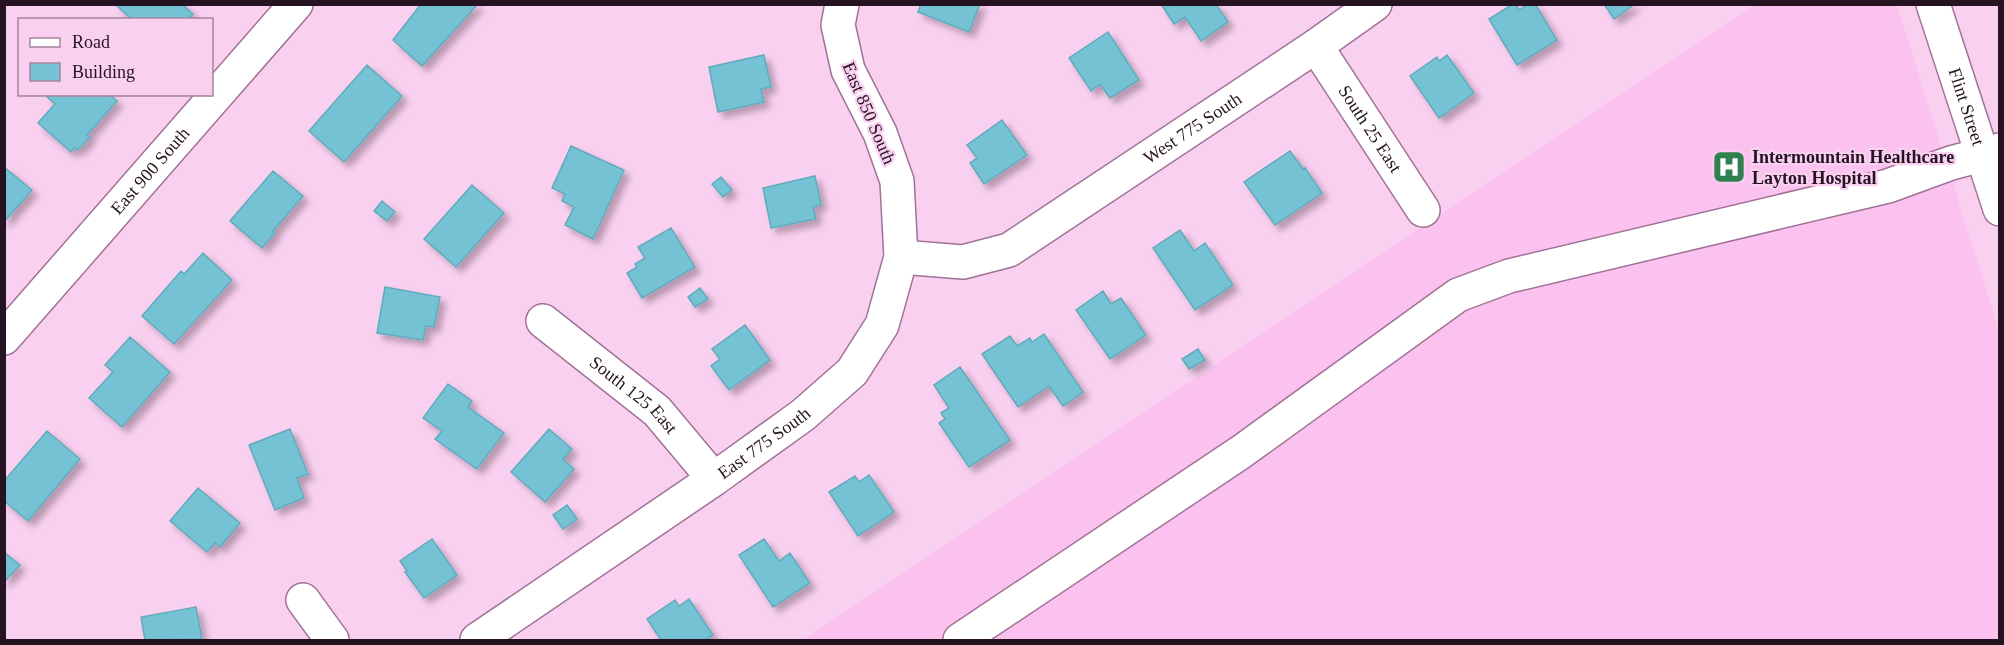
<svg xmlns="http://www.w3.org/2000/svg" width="2004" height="645" font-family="Georgia,serif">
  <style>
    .built { fill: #fcc2ef }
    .building { fill: #74c2d4; stroke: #61abbc; stroke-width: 1.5; filter: url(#shadow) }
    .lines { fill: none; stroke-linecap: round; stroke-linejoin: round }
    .minor-casing { stroke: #a17297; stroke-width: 36 }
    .minor { stroke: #fff; stroke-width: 33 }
    .labels { text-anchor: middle; stroke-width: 4.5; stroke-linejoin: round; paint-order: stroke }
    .street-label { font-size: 18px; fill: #251321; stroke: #fad0f0 }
    .poi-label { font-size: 18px; font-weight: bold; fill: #251321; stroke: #fad0f0; text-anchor: start }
  </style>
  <defs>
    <filter id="shadow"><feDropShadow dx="5.5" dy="5.5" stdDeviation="3" flood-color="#0004"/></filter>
  </defs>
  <rect width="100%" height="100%" fill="#fad0f0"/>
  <!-- built -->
  <path class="built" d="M1754 5H1897L1999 330V640H803Z"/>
  <!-- building -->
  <path class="building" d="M115 4H182L193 14 188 20H132Z
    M421 4H478L422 66 393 40Z
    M921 4H980L969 32 918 12Z
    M1161 4H1216L1228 22 1201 41 1185 17 1174 24Z
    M1513 4H1516L1519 10 1528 4H1535L1557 40 1517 65 1489 19Z
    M1604 4H1635L1614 19Z
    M1108 32 1139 80 1110 98 1100 84 1091 91 1069 58Z
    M764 55 771 87 761 89 764 102 718 112 709 67Z
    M1447 55 1474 93 1439 118 1410 76 1437 57 1439 61Z
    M367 65 402 96 344 162 309 131Z
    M50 94H109L117 101 87 135 90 137 78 150 75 147 71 152 38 123 55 104 47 97Z
    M1002 120 1027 155 984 184 970 163 977 158 967 145Z
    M571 146 624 170 593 239 565 225 574 207 562 201 565 194 552 188Z
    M1290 151 1303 169 1305 168 1322 193 1275 225 1244 182Z
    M4 167 32 190 4 222Z
    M273 171 303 196 273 231 275 233 262 248 230 221Z
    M815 176 821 205 813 207 816 219 771 228 763 188Z
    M721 177 732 190 723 197 712 184Z
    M472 185 504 213 456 267 424 239Z
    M382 201 395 212 387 221 374 211Z
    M671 228 695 267 642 298 627 273 637 267 635 264 645 258 638 247Z
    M1180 230 1194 251 1205 243 1233 285 1195 310 1153 248Z
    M203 253 232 280 174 344 142 316 181 271 184 274Z
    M385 287 440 297 434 327 426 326 423 340 377 333Z
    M700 288 708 299 695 307 688 297Z
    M1103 291 1111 304 1121 298 1146 335 1110 359 1076 310Z
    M745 325 770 360 729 390 711 366 720 359 712 349Z
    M1044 334 1083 392 1063 406 1049 386 1018 407 982 354 1010 336 1017 346 1030 338 1032 342Z
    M130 337 170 372 122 427 89 398 113 372 105 365Z
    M1198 349 1205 360 1189 369 1182 359Z
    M960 367 1010 440 969 467 939 423 945 419 941 413 949 408 934 385Z
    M448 384 472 401 468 407 504 433 477 469 435 439 442 431 423 418Z
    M290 429 308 474 297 478 304 498 275 510 249 445Z
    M549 429 572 449 563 459 574 469 545 502 511 472Z
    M47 431 80 459 28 521 4 501V481Z
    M869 475 894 512 858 536 829 492 855 476 859 482Z
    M198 488 240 523 220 547 215 543 207 552 170 521Z
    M567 505 577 519 563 529 553 515Z
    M432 539 457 575 424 598 405 572 407 571 400 561Z
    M764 539 779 561 790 553 810 583 773 607 739 555Z
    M4 552 20 565 4 582Z
    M689 599 713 635 705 640H661L647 619 675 600 679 606Z
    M196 607 202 639 145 640 141 617Z"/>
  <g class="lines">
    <defs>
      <g id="minor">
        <path id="s1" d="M1933 4 2000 209"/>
        <path id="s2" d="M1316 46 1423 210"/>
        <path id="s3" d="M901 257 963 262 1009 250 1316 46 1375 4"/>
        <path id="s4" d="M543 321 657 411 714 479"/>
        <path id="s5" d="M4 338 296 4"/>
        <path d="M303 600 332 640"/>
        <path id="s6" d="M477 640 714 479 803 415 852 372 882 325 901 257 897 181 880 133 848 70 838 25 842 4"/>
        <path d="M960 640 1241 452 1458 295 1509 276 1888 186 1951 163 2000 150"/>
      </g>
    </defs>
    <!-- minor casing -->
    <use href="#minor" class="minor-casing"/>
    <!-- minor -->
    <use href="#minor" class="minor"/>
  </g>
  <!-- icons -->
  <defs>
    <symbol id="hospital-square" viewBox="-11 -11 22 22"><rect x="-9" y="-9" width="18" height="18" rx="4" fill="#308051" stroke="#fad0f0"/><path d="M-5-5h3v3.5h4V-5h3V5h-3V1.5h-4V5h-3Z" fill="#fff"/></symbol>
  </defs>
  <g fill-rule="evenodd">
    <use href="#hospital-square" x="1710" y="148" width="38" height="38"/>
  </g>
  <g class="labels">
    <!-- street labels -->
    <g class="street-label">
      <text dy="6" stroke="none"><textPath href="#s1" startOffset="108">Flint Street</textPath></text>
      <text transform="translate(869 113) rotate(67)" y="6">East 850 South</text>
      <text dy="6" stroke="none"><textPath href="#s3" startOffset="330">West 775 South</textPath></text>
      <text dy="6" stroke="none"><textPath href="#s2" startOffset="99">South 25 East</textPath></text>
      <text dy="6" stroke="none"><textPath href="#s5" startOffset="222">East 900 South</textPath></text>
      <text dy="6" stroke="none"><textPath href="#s4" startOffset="117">South 125 East</textPath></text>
      <text dy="6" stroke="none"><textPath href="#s6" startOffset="348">East 775 South</textPath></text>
    </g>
    <!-- poi labels -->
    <g class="poi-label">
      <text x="1752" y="163">Intermountain Healthcare<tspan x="1752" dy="21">Layton Hospital</tspan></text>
    </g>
  </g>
  <!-- border -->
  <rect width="2004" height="645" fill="none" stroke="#251321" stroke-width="12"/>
  <!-- legend -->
  <rect x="18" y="18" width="195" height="78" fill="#fad0f0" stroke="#a5849d" stroke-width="1.5"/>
  <rect x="30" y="38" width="30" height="9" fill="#ffffff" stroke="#a5849d" stroke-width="1.5"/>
  <text x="72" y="48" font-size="18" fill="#251321">Road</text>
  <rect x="30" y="63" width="30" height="18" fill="#74c2d4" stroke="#a5849d" stroke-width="1.5"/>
  <text x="72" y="78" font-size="18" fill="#251321">Building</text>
</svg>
